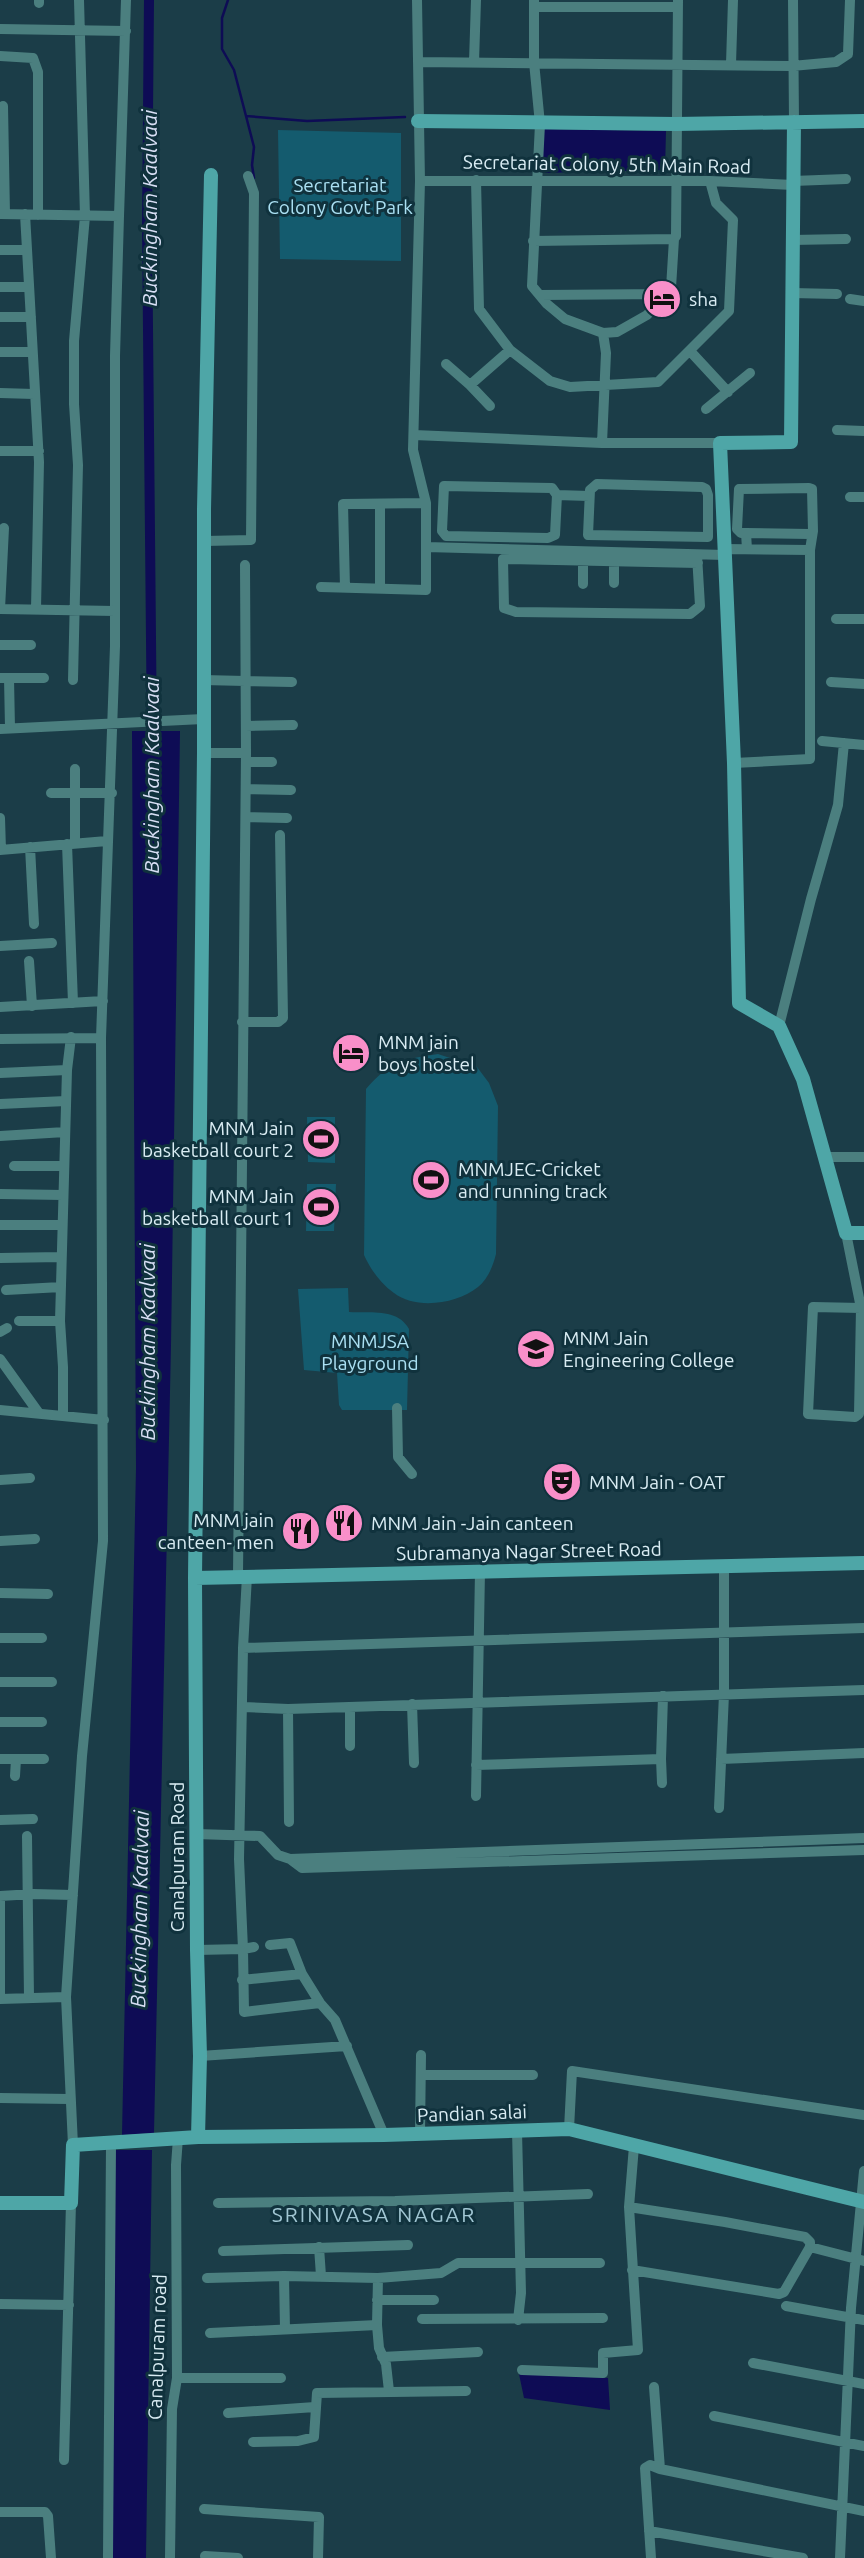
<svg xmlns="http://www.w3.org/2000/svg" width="864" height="2558" font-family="Ubuntu,sans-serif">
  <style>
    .green { fill: #145b6e }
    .water { fill: #0e0c55 }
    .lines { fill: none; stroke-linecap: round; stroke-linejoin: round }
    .stream { stroke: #0e0c55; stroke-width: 2.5 }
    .canal { stroke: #0e0c55; stroke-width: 10 }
    .street { stroke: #4b7f7f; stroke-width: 10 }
    .secondary { stroke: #4ea6a7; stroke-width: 14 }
    .labels { text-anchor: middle; stroke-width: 6; stroke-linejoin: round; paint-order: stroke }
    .street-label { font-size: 19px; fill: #d9ecf3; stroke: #10323d }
    .park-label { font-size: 19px; fill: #aae0f3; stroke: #10323d }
    .poi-label { font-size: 19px; fill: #d9ecf3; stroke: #10323d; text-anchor: start }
    .water-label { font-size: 21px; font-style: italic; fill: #d8dff5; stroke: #10323d }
    .neighbourhood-label { font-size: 21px; letter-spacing: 2px; fill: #a1c6d3; stroke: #10323d }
  </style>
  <rect width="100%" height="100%" fill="#1b3d48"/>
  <!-- green -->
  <path class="green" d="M278 130 401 133V261L280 259Z
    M438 1054 477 1067 489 1083 498 1106 496 1254C493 1266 488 1279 478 1287 457 1304 416 1310 394 1293 380 1283 371 1270 364 1255L366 1089C389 1062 404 1059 438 1054Z
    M307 1117H335V1163L308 1162Z
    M307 1184H336L334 1231H306Z
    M348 1288 349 1312C370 1313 398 1308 409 1329L407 1410H342L339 1405 337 1373 304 1370 298 1289Z"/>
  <!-- water -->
  <path class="water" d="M543 129 666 131 665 170 541 173Z
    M132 731H180L171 1345 154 2133 122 2135 136 1468Z
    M113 2150H152L146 2558H109Z
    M519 2374 608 2378 610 2410 524 2398Z"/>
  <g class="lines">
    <!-- stream -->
    <path class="stream" d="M228 0 222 18V49L234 70 246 116 307 121 405 117
      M246 116 254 147 252 165 254 178"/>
    <!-- canal -->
    <path class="canal" d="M149 0 147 225 152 742"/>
    <!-- street -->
    <path class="street" d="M39 0V3
      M417 0 420 181 413 450 426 503
      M534 0V62L540 124 532 286 547 304 565 319 603 333 617 332 647 315 671 288 674 239 676 236 678 0
      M793 0 794 122
      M534 7H678
      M0 29 126 31
      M0 56 33 58 38 72V215
      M419 62 792 66 836 62 848 54 850 0
      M474 62 476 0
      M731 64 733 0
      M3 106 5 214
      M476 180 479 309 510 350 550 381 570 387 658 382 729 311 733 220 716 203 710 181
      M420 181H710L793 185
      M793 181 846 179
      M0 214 119 216 115 356V646L101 1038 103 1541 82 1756 66 1997 73 2145
      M25 214 39 462 36 609
      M119 216 126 0
      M792 240 846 239
      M533 241 674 239
      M0 250H26
      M0 287H29
      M792 293 837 294
      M540 295 665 294
      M850 299 864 301
      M0 317H31
      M690 351 728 392
      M0 352H32
      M446 364 470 385 490 406
      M470 385 510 350
      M0 393 34 394
      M706 409 750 373
      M837 430 864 431
      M414 435 602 443H720
      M602 443 606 353 603 333
      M0 451H39
      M597 484 702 487 706 489 708 495V537L588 535 590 490Z
      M444 486 552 488 557 495 555 535 548 538 446 536 442 531Z
      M557 495 589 496
      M850 497H864
      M380 504V588
      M746 533 810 534
      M205 541 251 540 254 193 248 176
      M725 549 810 550V759L734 763
      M747 549 746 533H741L737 529 739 489 809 488 812 489 813 531 810 550
      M583 554V584
      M697 555 700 606 690 614 516 612 504 608 503 559 698 563
      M245 565 246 753
      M614 583V555
      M321 587 426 590V547L725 555
      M345 587 343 504 426 503V547
      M0 609 115 611
      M0 609 4 528
      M836 619H864
      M0 645H31
      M0 678H44
      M9 678 10 728
      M73 680 78 465 74 404V341L85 216 79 0
      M203 680 292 682
      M831 682 864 684
      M246 726 293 725
      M0 729 203 719
      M822 741 864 745
      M204 753H246L238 1576
      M247 762H272
      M246 789 291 790
      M51 793H112
      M246 817 287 818
      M0 818 1 850
      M75 843V769
      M67 844 73 1003
      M30 847 34 924
      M0 850 107 841
      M0 946 52 943
      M29 961 32 1006
      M0 1007 103 1001
      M242 1022H278L283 1018 280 835
      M779 1026 811 899 838 805 844 743
      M0 1039 101 1038
      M0 1073 67 1070
      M0 1104 66 1101
      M0 1136 65 1132
      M824 1157H864
      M14 1166H64
      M0 1194 63 1195
      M0 1225H62
      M846 1233 861 1308 859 1414 855 1417 808 1414 813 1307 861 1308
      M0 1258 61 1257
      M6 1290 61 1287
      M19 1321H60
      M0 1332 7 1328
      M0 1359 38 1412
      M397 1408 398 1457 412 1474
      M0 1410 104 1420
      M63 1415V1367L60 1321 67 1070 71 1037
      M0 1480 30 1478
      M0 1541 35 1539
      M0 1593 48 1594
      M0 1638H42
      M243 1648 247 1576
      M0 1682H52
      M412 1704 414 1763
      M243 1707 288 1709 864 1690
      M350 1707V1746
      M288 1709 289 1822
      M0 1722H42
      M0 1759H44
      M661 1759 662 1783
      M721 1759 864 1753
      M476 1765 661 1759 663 1696
      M15 1776 16 1759
      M476 1796 480 1571
      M719 1808 724 1694V1566
      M0 1820 33 1819
      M196 1834 260 1836 278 1855 290 1859 302 1868 864 1850
      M27 1836 29 1998
      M290 1859 864 1838
      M0 1896V1999
      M0 1896 33 1894 73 1895
      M270 1945 290 1943 302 1974 320 2003 335 2020 384 2135
      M254 1947 243 1949 244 2012 320 2003
      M197 1950 243 1949 239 1859 243 1648 864 1628
      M242 1980 302 1974
      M0 1999 66 1997
      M200 2056 347 2046
      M421 2075H533
      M0 2098 69 2099
      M569 2129 572 2071 864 2115
      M517 2131 521 2293 518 2320
      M420 2133 421 2055
      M218 2203 395 2201 588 2194
      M629 2207 725 2222 805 2237 810 2242V2247L784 2292 779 2294 632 2270
      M319 2247 321 2276
      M810 2247 864 2261
      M223 2251 408 2245
      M284 2276 285 2329
      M207 2278 284 2276 378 2278 441 2273 458 2263H600
      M377 2300H434
      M0 2304 69 2305
      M786 2306 864 2320
      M422 2319 603 2318
      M377 2325 379 2348 386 2364 389 2391
      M210 2333 377 2325 378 2278
      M382 2357 478 2352
      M753 2363 864 2384
      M522 2370 603 2373V2353L638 2350 629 2207 634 2146
      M177 2378H281
      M654 2387 660 2469 864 2511
      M228 2413 315 2407
      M714 2416 864 2446
      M253 2442 298 2441 314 2437 317 2393 466 2391
      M64 2460 71 2203
      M204 2509 319 2517 318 2558
      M0 2512H45L48 2516 51 2558
      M649 2531 803 2558
      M205 2556 238 2558
      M108 2558 111 2144
      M170 2558 172 2409 177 2378 176 2165 178 2138
      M651 2558 645 2468 650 2465 660 2469
      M840 2558 851 2308 864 2171"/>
    <!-- secondary -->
    <path class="secondary" d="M418 121 676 124 864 121
      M794 122 791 442 720 443 734 763 739 1003 779 1026 803 1079 846 1233H864
      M195 1578 864 1563
      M198 2137 200 2056 197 1950 195 1578 204 753V509L211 175
      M0 2203H71L73 2145 198 2137 384 2135 569 2129 864 2202"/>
  </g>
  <!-- icons -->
  <defs>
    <symbol id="hotel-disc" viewBox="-11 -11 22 22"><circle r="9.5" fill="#f98fc9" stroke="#10323d"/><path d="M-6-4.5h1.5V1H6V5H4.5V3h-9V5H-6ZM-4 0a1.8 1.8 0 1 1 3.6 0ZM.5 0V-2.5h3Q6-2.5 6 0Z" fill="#111"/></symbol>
    <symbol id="stadium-disc" viewBox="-11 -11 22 22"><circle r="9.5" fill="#f98fc9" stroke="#10323d"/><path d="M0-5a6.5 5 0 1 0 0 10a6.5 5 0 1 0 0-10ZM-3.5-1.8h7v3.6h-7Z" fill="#111"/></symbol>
    <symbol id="university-disc" viewBox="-11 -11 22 22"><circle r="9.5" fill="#f98fc9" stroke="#10323d"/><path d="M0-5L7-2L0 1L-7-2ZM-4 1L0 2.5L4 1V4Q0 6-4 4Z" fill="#111"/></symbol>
    <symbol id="theatre-disc" viewBox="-11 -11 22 22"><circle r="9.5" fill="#f98fc9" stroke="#10323d"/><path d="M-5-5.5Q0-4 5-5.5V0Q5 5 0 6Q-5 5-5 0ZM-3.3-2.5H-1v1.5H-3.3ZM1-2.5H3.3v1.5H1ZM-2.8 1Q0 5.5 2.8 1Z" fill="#111"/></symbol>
    <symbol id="restaurant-disc" viewBox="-11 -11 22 22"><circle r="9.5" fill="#f98fc9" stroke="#10323d"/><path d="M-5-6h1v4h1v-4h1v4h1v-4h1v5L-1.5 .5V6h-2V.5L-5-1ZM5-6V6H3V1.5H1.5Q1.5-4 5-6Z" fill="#111"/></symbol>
  </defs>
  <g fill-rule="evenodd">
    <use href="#hotel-disc" x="640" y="277" width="44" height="44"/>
    <use href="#hotel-disc" x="329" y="1031" width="44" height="44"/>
    <use href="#stadium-disc" x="299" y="1117" width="44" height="44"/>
    <use href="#stadium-disc" x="409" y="1158" width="44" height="44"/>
    <use href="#stadium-disc" x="299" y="1185" width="44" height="44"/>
    <use href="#university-disc" x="514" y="1327" width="44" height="44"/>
    <use href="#theatre-disc" x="540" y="1460" width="44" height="44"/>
    <use href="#restaurant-disc" x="322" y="1501" width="44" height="44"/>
    <use href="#restaurant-disc" x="279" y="1509" width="44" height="44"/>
  </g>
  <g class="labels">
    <!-- street labels -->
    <g class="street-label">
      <text transform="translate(607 164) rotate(1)" y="7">Secretariat Colony, 5th Main Road</text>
      <text transform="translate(529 1551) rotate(-1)" y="7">Subramanya Nagar Street Road</text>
      <text transform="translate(177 1857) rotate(-90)" y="7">Canalpuram Road</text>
      <text transform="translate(472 2113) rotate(-2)" y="7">Pandian salai</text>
      <text transform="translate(157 2347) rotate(-88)" y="7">Canalpuram road</text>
    </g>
    <!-- park labels -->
    <g class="park-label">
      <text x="340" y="192">Secretariat<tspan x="340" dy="22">Colony Govt Park</tspan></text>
      <text x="370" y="1348">MNMJSA<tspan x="370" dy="22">Playground</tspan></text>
    </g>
    <!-- poi labels -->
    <g class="poi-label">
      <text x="689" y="306">sha</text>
      <text x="378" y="1049">MNM jain<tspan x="378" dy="22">boys hostel</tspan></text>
      <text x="294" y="1135" text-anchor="end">MNM Jain<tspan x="294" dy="22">basketball court 2</tspan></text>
      <text x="458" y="1176">MNMJEC-Cricket<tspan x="458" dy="22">and running track</tspan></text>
      <text x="294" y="1203" text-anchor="end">MNM Jain<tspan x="294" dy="22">basketball court 1</tspan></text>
      <text x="563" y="1345">MNM Jain<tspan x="563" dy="22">Engineering College</tspan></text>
      <text x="589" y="1489">MNM Jain - OAT</text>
      <text x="274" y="1527" text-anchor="end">MNM jain<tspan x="274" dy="22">canteen- men</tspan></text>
      <text x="371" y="1530">MNM Jain -Jain canteen</text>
    </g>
    <!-- water labels -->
    <g class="water-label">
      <text transform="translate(150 208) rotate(-90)" y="7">Buckingham Kaalvaai</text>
      <text transform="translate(152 775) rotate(-90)" y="7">Buckingham Kaalvaai</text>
      <text transform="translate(148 1342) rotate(-90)" y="7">Buckingham Kaalvaai</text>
      <text transform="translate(140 1909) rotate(-89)" y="7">Buckingham Kaalvaai</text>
    </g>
    <!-- neighbourhood labels -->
    <g class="neighbourhood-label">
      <text x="374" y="2222">SRINIVASA NAGAR</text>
    </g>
  </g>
</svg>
